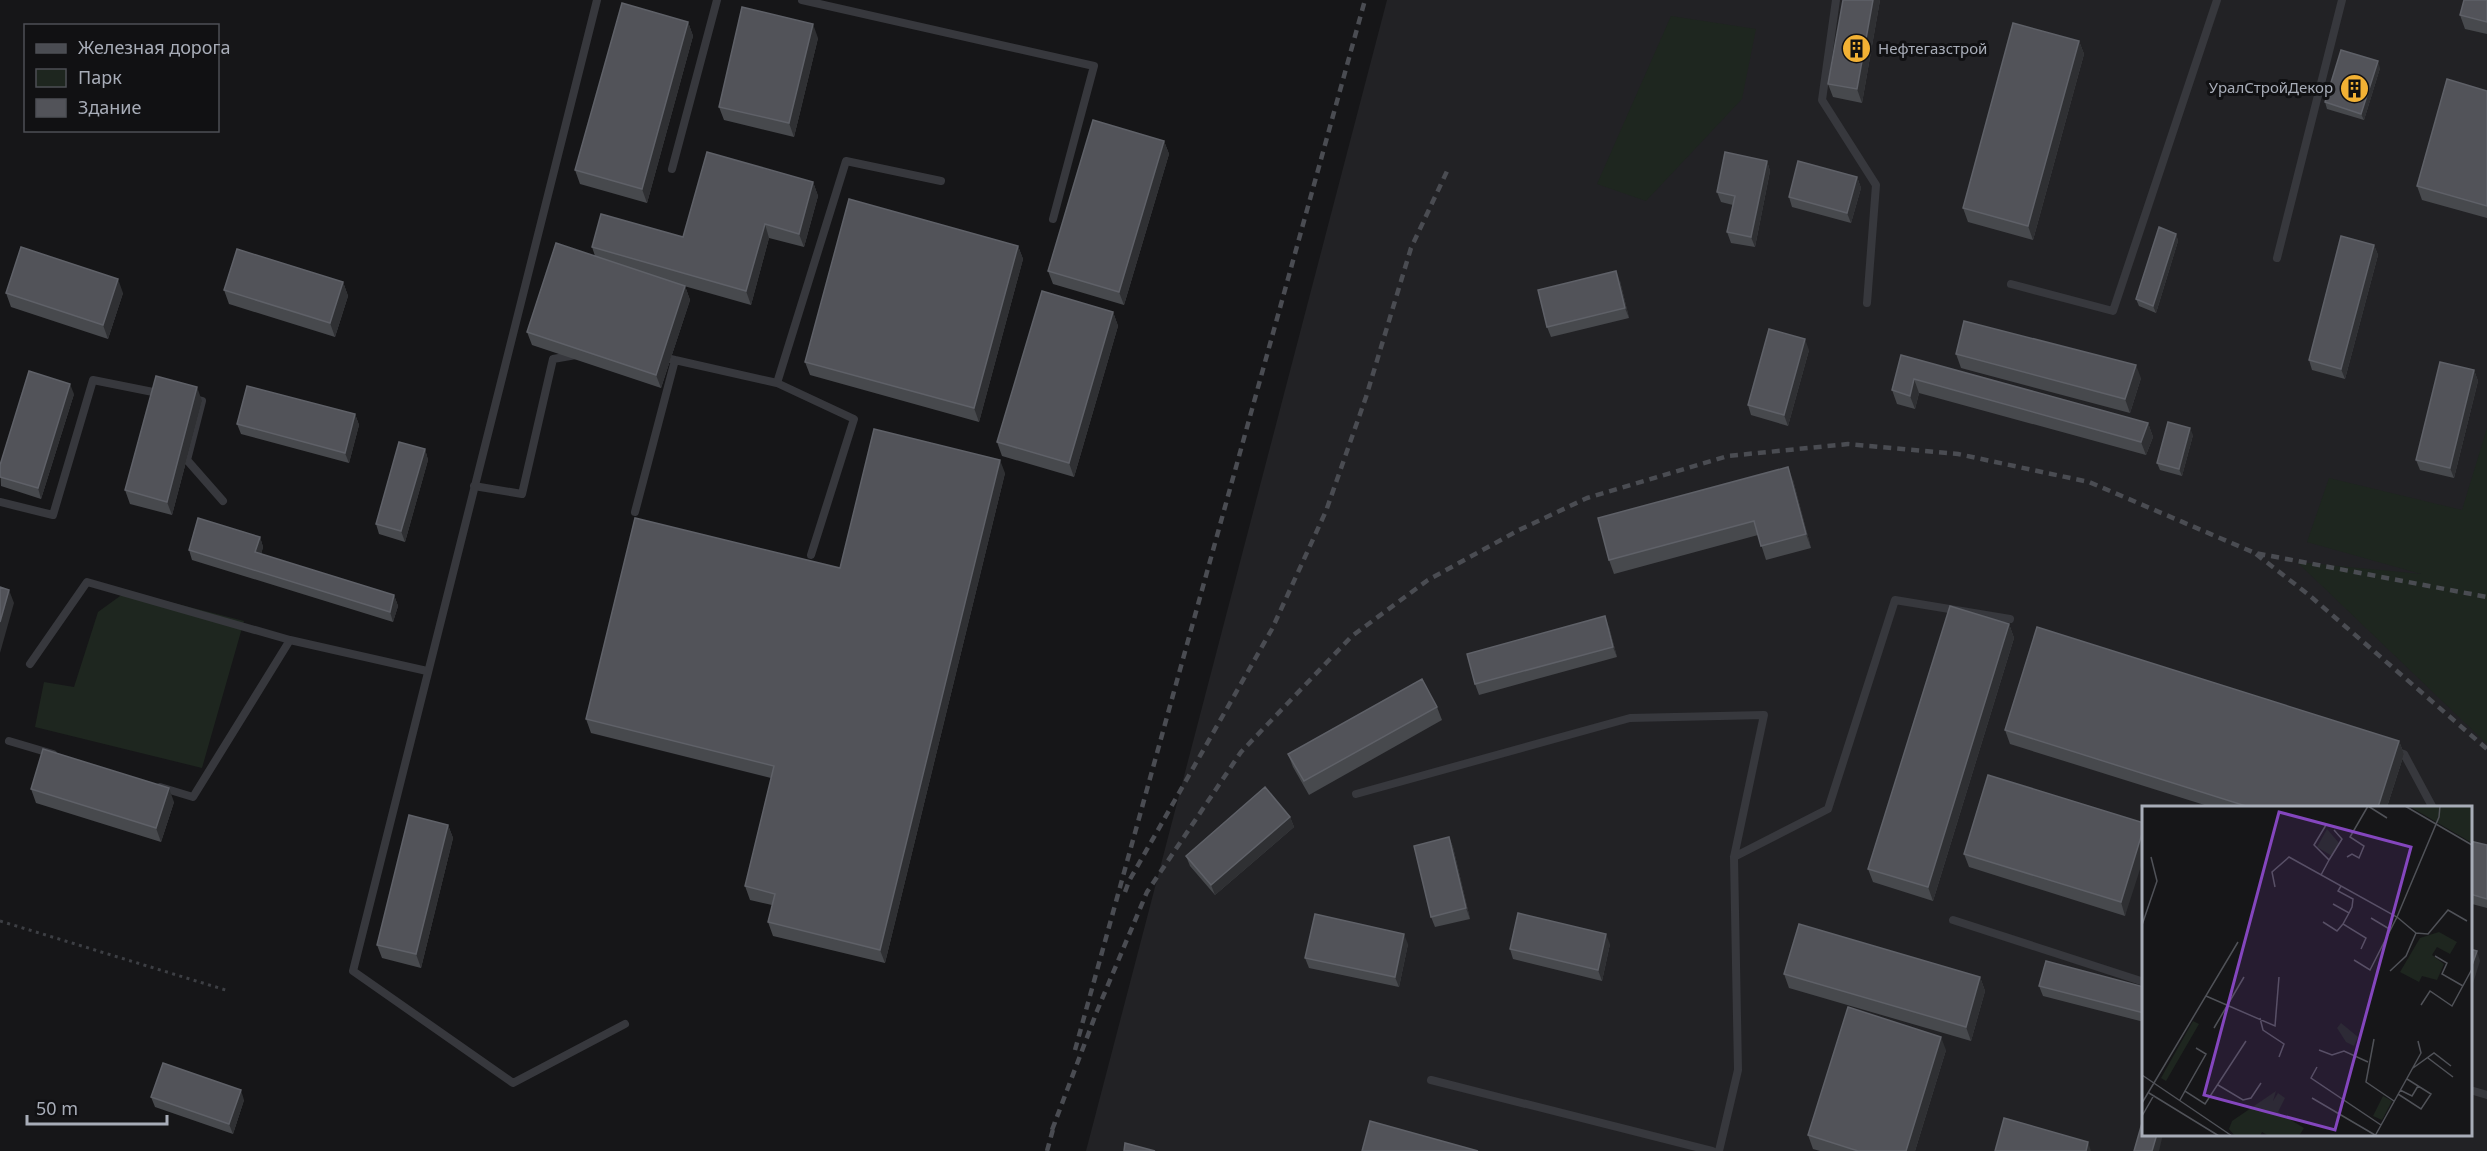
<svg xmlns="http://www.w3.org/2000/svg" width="2487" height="1151" font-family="'Noto Sans',sans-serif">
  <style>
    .built { fill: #222225; fill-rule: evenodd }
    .green { fill: #1e261f }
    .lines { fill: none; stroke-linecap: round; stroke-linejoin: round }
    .path { stroke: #3d3f44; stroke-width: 3; stroke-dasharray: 3 4.5; stroke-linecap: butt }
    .service { stroke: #37383d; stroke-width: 8 }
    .rail { stroke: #4a4c52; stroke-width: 4.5; stroke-dasharray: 8 6; stroke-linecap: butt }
    .wall { fill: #47494d }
    .shaded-wall { fill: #2f3033 }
    .building { fill: #525359; stroke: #5f6168; stroke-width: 1.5 }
    .labels { text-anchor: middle; stroke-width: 6; stroke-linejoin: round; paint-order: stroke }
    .poi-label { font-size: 15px; fill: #a8adb8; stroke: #111113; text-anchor: start }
    .inset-road { fill: none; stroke: #505258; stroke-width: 1.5 }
    .view { fill: #8446be; fill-opacity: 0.15; stroke: #8446be; stroke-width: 3 }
    .inset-edge { fill: none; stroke: #a8adb8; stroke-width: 3 }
  </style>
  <rect width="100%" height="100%" fill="#161618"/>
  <!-- built -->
  <path class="built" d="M1387 0H2487V1151H1086ZM2144 808H2470V1134H2144Z"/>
  <!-- green -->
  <path class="green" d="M1671 16 1756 29 1742 99 1646 201 1597 184Z
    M2487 428V744L2297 562 2421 574 2307 542 2329 478 2462 510Z
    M127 591 244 621 202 768 35 727 44 682 74 687 98 612Z"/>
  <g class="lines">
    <!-- path -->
    <path class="path" d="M0 921 229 991"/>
    <!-- service -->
    <path class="service" d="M597 0 353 971 513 1083 625 1024
      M802 0 1094 66 1053 219
      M1836 0 1822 100 1876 185 1867 303
      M672 169 717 0
      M2277 258 2342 0
      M2011 284 2113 311 2217 0
      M675 360 777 383 846 161 941 181
      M777 383 854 419 811 555
      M193 399 202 401 187 460 223 501
      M474 486 522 494 553 359 576 355
      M0 502 53 515 93 380 163 394
      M635 512 675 360 662 357
      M30 664 87 582 290 640
      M9 741 53 754
      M2393 751 2404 754 2433 808
      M160 787 193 797 290 640 427 671
      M1356 794 1630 718 1764 715 1734 857 1738 1070 1719 1151
      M1734 857 1828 809 1895 600 2010 619
      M1953 920 2144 982
      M1431 1080 1712 1151
      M2470 1090 2487 1095"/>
    <!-- rail -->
    <path class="rail" d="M2256 554 2309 595 2487 749
      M1125 892 1129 881 1272 629 1326 511 1366 397 1411 248 1449 167
      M1075 1050 1365 0
      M1052 1130 1097 1011 1147 892 1241 752 1352 636 1428 580 1519 530 1587 498 1728 456 1848 444 1958 454 2089 482 2255 553 2487 597
      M1047 1151 1055 1122"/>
  </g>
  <!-- wall -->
  <path class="wall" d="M1843 0H1880L1862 103 1833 97 1828 84Z
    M2487 0V34L2465 29 2460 15Z
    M688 22 693 36 647 203 580 184 575 170Z
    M818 38 794 137 724 120 719 107Z
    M2079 41 2084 54 2033 240 1968 222 1963 208Z
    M2380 68 2364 120 2327 109 2325 102Z
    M2487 91V218L2422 200 2417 186Z
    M1164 141 1169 154 1124 305 1053 284 1048 271Z
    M1767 161 1770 171 1755 247 1731 243 1727 232 1733 205 1721 202 1717 192Z
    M1857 177 1861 188 1851 223 1792 207 1789 197Z
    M813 182 818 196 804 247 769 238 751 305 684 286H685L690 300 661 388 532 345 527 332 595 256 592 247 683 237Z
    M2176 234 2178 241 2156 313 2139 306 2136 299Z
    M2374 245 2378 255 2345 379 2312 370 2309 360Z
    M1018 246 1023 259 979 422 810 375 805 362Z
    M1620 281 1629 318 1551 337 1547 327Z
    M343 282 348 296 335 337 229 304 224 290Z
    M6 293H123L108 339 11 307Z
    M1113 312 1118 326 1074 477 1002 456 997 442Z
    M1809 350 1788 426 1751 415 1748 405Z
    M1956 354 2141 378 2130 413 1961 368Z
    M1901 355 2148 423 2153 437 2146 455 1919 393 1915 409 1897 404 1892 390Z
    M2474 370 2478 381 2454 478 2420 470 2416 460Z
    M74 394 41 499 1 486 0 465Z
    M202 401 172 515 130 504 125 490Z
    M355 414 359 425 349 463 241 434 237 424Z
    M2193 435 2182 476 2160 470 2157 463Z
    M425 449 428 460 405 542 379 534 376 524Z
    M1005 473 885 963 773 936 768 922 772 905 750 900 745 886 771 778 591 733 586 719 840 568Z
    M1793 480 1811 548 1766 560 1758 535 1614 574 1609 560Z
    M260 537 263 547 261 554 394 595 398 606 393 622 192 560 189 550Z
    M2009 624 2014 638 1933 901 1873 882 1868 869Z
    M1609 627 1617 657 1479 695 1475 684Z
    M1437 707 1442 720 1309 795 1293 767 1288 754Z
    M2005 730 2399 741 2404 754 2387 807H2211L2010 744Z
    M31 789 174 802 161 842 36 803Z
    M1290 817 1294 827 1215 895 1190 866 1186 856Z
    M2144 823 2125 916 1969 867 1964 854Z
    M448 825 453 838 421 968 382 958 377 945Z
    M1449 837 1453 847 1470 919 1435 927 1431 917Z
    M2470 841 2487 845V908L2472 904 2470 900Z
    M1408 944 1399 987 1309 968 1305 958Z
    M1610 944 1602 981 1513 959 1510 949Z
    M1784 974 1980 977 1985 991 1971 1041 1789 988Z
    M2039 986 2144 987V1022L2043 996Z
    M1946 1050 1915 1151H1820L1813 1149 1808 1135Z
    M151 1097 244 1100 233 1134 155 1107Z"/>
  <!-- shaded-wall -->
  <path class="shaded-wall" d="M1873 0H1880L1862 103 1857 89Z
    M688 22 693 36 647 203 642 189Z
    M813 24 818 38 794 137 789 123Z
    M2079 41 2084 54 2033 240 2028 226Z
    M2378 61 2380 68 2364 120 2361 114Z
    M1164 141 1169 154 1124 305 1119 292Z
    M1767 161 1770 171 1755 247 1751 237Z
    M1857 177 1861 188 1851 223 1847 213Z
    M813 182 818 196 804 247 799 234Z
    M765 224 769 238 751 305 746 291Z
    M2176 234 2178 241 2156 313 2153 306Z
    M2374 245 2378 255 2345 379 2341 369Z
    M1018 246 1023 259 979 422 974 408Z
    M1616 271 1620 281 1629 318 1625 308Z
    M118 279 123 293 108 339 103 325Z
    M343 282 348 296 335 337 330 323Z
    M685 286 690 300 661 388 656 375Z
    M1113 312 1118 326 1074 477 1069 463Z
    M1805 339 1809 350 1788 426 1784 415Z
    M2136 365 2141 378 2130 413 2125 399Z
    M2474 370 2478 381 2454 478 2450 468Z
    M1914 379 1919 393 1915 409 1910 396Z
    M70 384 74 394 41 499 38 488Z
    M197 387 202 401 172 515 167 502Z
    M355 414 359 425 349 463 345 453Z
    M2148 423 2153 437 2146 455 2141 442Z
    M2190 428 2193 435 2182 476 2179 469Z
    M425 449 428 460 405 542 401 531Z
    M1000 460 1005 473 885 963 880 950Z
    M1788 467 1793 480 1811 548 1806 534Z
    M260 537 263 547 259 563 255 552Z
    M9 590 14 603 0 653V622Z
    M394 595 398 606 393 622 390 612Z
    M1605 616 1609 627 1617 657 1613 647Z
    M2009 624 2014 638 1933 901 1928 887Z
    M2399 741 2404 754 2387 807H2378Z
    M169 788 174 802 161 842 156 828Z
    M1290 817 1294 827 1215 895 1211 885Z
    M448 825 453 838 421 968 416 954Z
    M2144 827V857L2125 916 2121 902Z
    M1449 837 1453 847 1470 919 1466 908Z
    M1404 934 1408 944 1399 987 1395 977Z
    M1606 934 1610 944 1602 981 1598 970Z
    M2477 951 2480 961 2470 993V971Z
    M1980 977 1985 991 1971 1041 1966 1027Z
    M1941 1037 1946 1050 1915 1151H1906Z
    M241 1090 244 1100 233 1134 229 1124Z
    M2157 1134H2163L2159 1151H2152Z
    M2088 1142 2091 1151H2086Z"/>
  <!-- building -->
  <path class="building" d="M1843 0H1873L1857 89 1828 84Z
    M2464 0H2487V22L2460 15Z
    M622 3 688 22 642 189 575 170Z
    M742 7 813 24 789 123 719 107Z
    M2013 23 2079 41 2028 226 1963 208Z
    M2341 50 2378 61 2361 114 2325 102Z
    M2447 79 2487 91V206L2417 186Z
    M1093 120 1164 141 1119 292 1048 271Z
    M707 152 813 182 799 234 765 224 746 291 592 247 601 214 683 237Z
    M1725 152 1767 161 1751 237 1727 232 1735 196 1717 192Z
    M1798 161 1857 177 1847 213 1789 197Z
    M849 199 1018 246 974 408 805 362Z
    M2159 227 2176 234 2153 306 2136 299Z
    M2341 236 2374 245 2341 369 2309 360Z
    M556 243 685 286 656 375 527 332Z
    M21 247 118 279 103 325 6 293Z
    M237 249 343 282 330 323 224 290Z
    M1616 271 1625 308 1547 327 1538 290Z
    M1042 291 1113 312 1069 463 997 442Z
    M1964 321 2136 365 2125 399 1956 354Z
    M1769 329 1805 339 1784 415 1748 405Z
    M1901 355 2148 423 2141 442 1914 379 1910 396 1892 390Z
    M2440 362 2474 370 2450 468 2416 460Z
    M29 371 70 384 38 488 0 477V465Z
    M156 376 197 387 167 502 125 490Z
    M247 386 355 414 345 453 237 424Z
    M2168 422 2190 428 2179 469 2157 463Z
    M874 429 1000 460 880 950 768 922 775 894 745 886 774 766 586 719 635 518 840 568Z
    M399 442 425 449 401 531 376 524Z
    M1788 467 1806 534 1761 546 1754 521 1609 560 1598 518Z
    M198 518 260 537 255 552 394 595 390 612 189 550Z
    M0 587 9 590 0 622Z
    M1950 606 2009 624 1928 887 1868 869Z
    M1605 616 1613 647 1475 684 1467 654Z
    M2037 627 2399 741 2378 807H2249L2005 730Z
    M1422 679 1437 707 1304 781 1288 754Z
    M43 749 169 788 156 828 31 789Z
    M1988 775 2144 823V827L2121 902 1964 854Z
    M1265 787 1290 817 1211 885 1186 856Z
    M409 815 448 825 416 954 377 945Z
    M1449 837 1466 908 1431 917 1414 846Z
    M2470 841 2487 845V899L2470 894 2471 883H2470Z
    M1518 913 1606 934 1598 970 1510 949Z
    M1315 914 1404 934 1395 977 1305 958Z
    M1799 924 1980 977 1966 1027 1784 974Z
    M2470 949 2477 951 2470 971Z
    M2046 961 2144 987V1013L2039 986Z
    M1848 1007 1941 1037 1906 1151H1858L1808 1135Z
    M163 1063 241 1090 229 1124 151 1097Z
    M2144 1116V1134H2157L2152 1151H2134Z
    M2004 1118 2088 1142 2086 1151H1995Z
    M1370 1121 1478 1151H1362Z
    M1125 1143 1155 1151H1124Z"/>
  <!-- icons -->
  <defs>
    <symbol id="building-disc" viewBox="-11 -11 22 22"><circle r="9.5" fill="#f2b134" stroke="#111113"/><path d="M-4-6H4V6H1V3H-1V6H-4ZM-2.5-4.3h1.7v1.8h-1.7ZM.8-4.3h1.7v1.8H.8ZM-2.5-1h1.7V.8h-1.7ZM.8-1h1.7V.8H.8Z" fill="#111"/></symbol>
  </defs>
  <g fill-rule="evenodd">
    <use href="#building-disc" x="1840" y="32" width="33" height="33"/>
    <use href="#building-disc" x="2338" y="72" width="33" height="33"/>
  </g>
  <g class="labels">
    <!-- poi labels -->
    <g class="poi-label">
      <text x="1878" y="54">Нефтегазстрой</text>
      <text x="2333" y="93" text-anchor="end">УралСтройДекор</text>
    </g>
  </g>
  <!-- overview -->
  <g transform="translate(2142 806)">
    <rect width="330" height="330" fill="#161618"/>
    <path d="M267 0H330V37ZM185 23 197 37 190 50 175 41ZM297 126 315 136 308 148 295 141 290 149 302 158 295 174 280 170 277 176 258 166 278 132ZM51 215 57 218 24 275 19 272ZM199 217 216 231 212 240 204 236 195 222ZM134 285 131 295 136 287 143 292 136 306 162 322 157 330H127L120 326 118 330H93L87 323 90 315ZM241 290 250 295 240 314 231 310Z" fill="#1e261f"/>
    <path class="inset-road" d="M226 0 245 12M263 0 330 39M205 51 210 48 217 52 222 40 208 31 226 0M187 54 200 33 192 24M179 69 187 54 172 39 184 19M133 81 130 66 147 51 255 111 274 127M191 98 207 107 210 101 211 93 196 85 199 80M207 107 201 118 224 132 219 143M229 112 249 124M181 116 195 125 201 118M0 119 15 75 9 51M293 150 305 157 300 168 321 180M212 154 228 164 255 111 297 11 298 0M248 165 264 150 274 127 286 128 306 104 325 115M64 190 133 220 137 171M279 199 288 185 310 200 330 163M118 212 121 224 142 238 137 251M72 222 102 171M232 233 224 276 252 295M177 244 190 249 202 245 226 256M286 252 311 271M175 261 169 272 239 319M271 262 292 247 309 260M0 269 90 330M76 279 101 294 109 292 119 277M258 284 270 290 276 280M43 285 64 248 54 242M7 287 77 330M256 288 279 303 289 288 265 273M170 292 233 329M38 294 43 285 63 298 104 235M0 297 96 136M0 310 12 289M233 330 279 247 276 235"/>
    <path class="view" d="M137 6 269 41 193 324 62 289Z"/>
    <rect width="330" height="330" class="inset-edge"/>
  </g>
  <!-- legend -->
  <rect x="24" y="24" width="195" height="108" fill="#111113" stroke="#4d4f55" stroke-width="1.5"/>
  <rect x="36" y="44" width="30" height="9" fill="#4a4c52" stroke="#4d4f55" stroke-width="1.5"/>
  <text x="78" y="54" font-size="18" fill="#a8adb8">Железная дорога</text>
  <rect x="36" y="69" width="30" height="18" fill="#1e261f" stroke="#4d4f55" stroke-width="1.5"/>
  <text x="78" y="84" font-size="18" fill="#a8adb8">Парк</text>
  <rect x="36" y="99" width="30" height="18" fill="#525359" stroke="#4d4f55" stroke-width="1.5"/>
  <text x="78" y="114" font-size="18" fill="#a8adb8">Здание</text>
  <!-- scale -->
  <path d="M27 1115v9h140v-9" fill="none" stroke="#a8adb8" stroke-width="3"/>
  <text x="36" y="1115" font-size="18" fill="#a8adb8" stroke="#111113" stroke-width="4.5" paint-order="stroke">50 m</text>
</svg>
